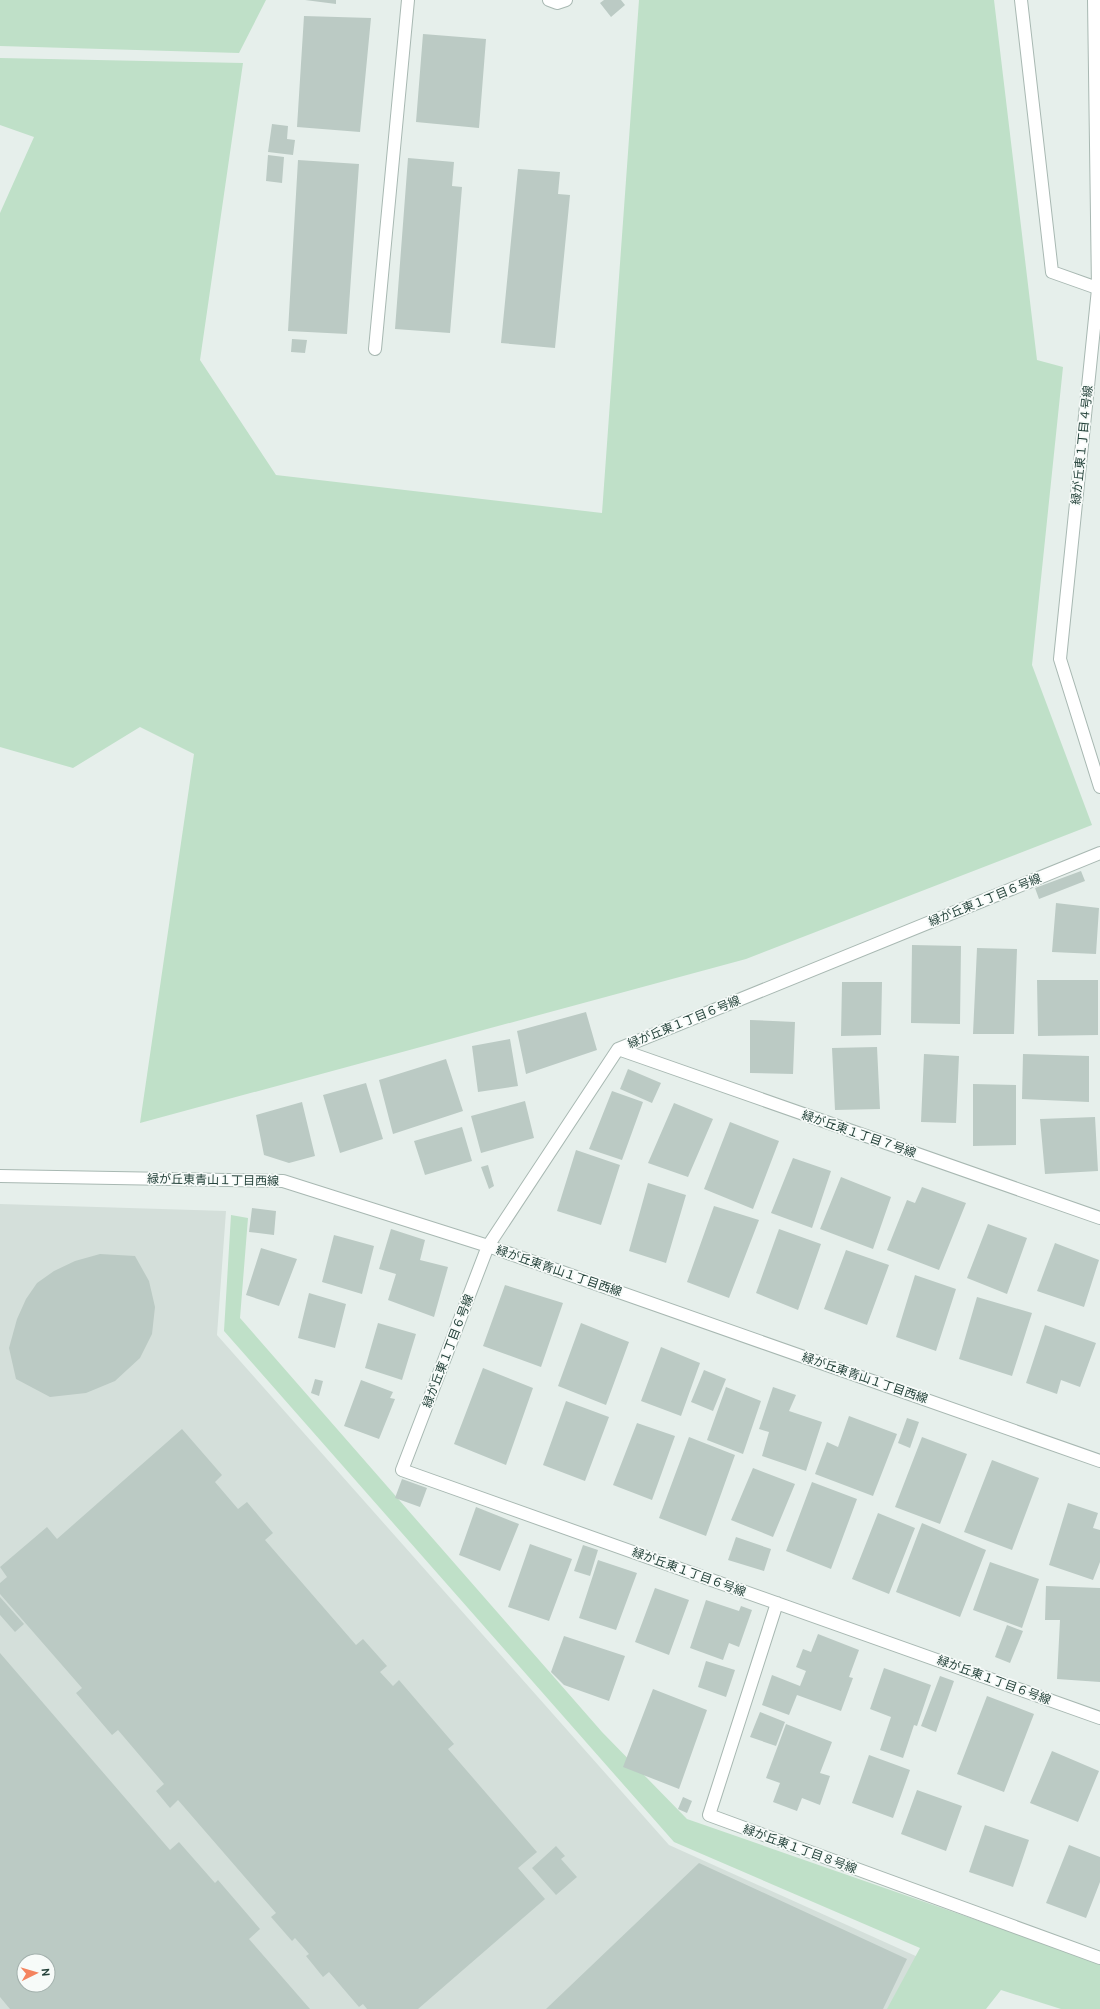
<svg xmlns="http://www.w3.org/2000/svg" width="1100" height="2009" font-family="Ubuntu,'Noto Sans JP',sans-serif">
  <style>
    .built { fill: #d4dfda; fill-rule: evenodd }
    .green { fill: #bfe0c8 }
    .building { fill: #bbcac4; fill-rule: evenodd }
    .lines { fill: none; stroke-linecap: round; stroke-linejoin: round }
    .minor-casing { stroke: #a8b8b2; stroke-width: 14 }
    .minor { stroke: #fff; stroke-width: 12 }
    .labels { text-anchor: middle; stroke-width: 3.5; stroke-linejoin: round; paint-order: stroke }
    .street-label { font-size: 12px; fill: #24423a; stroke: #f7fbf9 }
  </style>
  <rect width="100%" height="100%" fill="#e6efeb"/>
  <!-- built -->
  <path class="built" d="M0 1204 226 1211 217 1335 669 1845 949 1971 925 2009H0ZM24 1961H48V1985H24Z"/>
  <!-- green -->
  <path class="green" d="M0 0H266L239 53 0 46Z
    M639 0H994L1037 360 1063 367 1032 665 1092 825 746 959 140 1123 194 754 140 727 73 768 0 747V213L34 137 0 125V58L243 63 200 360 276 475 602 513Z
    M231 1215 248 1218 240 1318 602 1732 687 1819 1100 1963V2009H1061L1001 1990 986 2009H887L920 1948 674 1842 224 1331Z"/>
  <!-- building -->
  <path class="building" d="M305 0H336V4Z
    M604 0H621L625 5 611 17 600 3Z
    M304 16 371 18 360 132 297 127Z
    M423 34 486 39 479 128 416 122Z
    M272 124 288 126 287 139 295 140 293 155 268 152Z
    M268 155 284 157 282 183 266 181Z
    M408 158 454 162 452 186 462 187 450 333 395 329Z
    M298 160 359 164 347 334 288 331Z
    M518 169 560 172 558 194 570 195 555 348 501 343Z
    M292 339 307 340 305 353 291 352Z
    M1081 871 1085 881 1039 899 1035 888Z
    M1056 903 1099 908 1096 954 1052 952Z
    M912 945 961 946 960 1024 911 1023Z
    M977 948 1017 949 1014 1034H973Z
    M1037 980H1098V1035L1038 1036Z
    M842 982H882L881 1035 841 1036Z
    M586 1012 597 1050 526 1074 517 1031Z
    M750 1020 795 1022 793 1074 750 1073Z
    M510 1039 518 1086 478 1092 472 1046Z
    M877 1047 880 1109 835 1110 832 1048Z
    M924 1054 959 1056 956 1123 921 1122Z
    M1023 1054 1089 1056V1102L1022 1099Z
    M446 1059 463 1111 393 1134 379 1080Z
    M628 1069 661 1083 652 1103 620 1089Z
    M366 1083 383 1139 340 1153 323 1095Z
    M973 1084 1016 1085V1145L973 1146Z
    M612 1091 643 1102 622 1160 589 1149Z
    M525 1101 534 1138 481 1153 471 1116Z
    M302 1102 315 1156 289 1163 264 1155 256 1115Z
    M674 1103 713 1119 688 1177 648 1163Z
    M1095 1117 1098 1171 1045 1174 1040 1119Z
    M730 1122 779 1141 753 1209 704 1189Z
    M462 1127 472 1161 425 1175 414 1141Z
    M576 1150 620 1165 601 1225 557 1211Z
    M793 1158 831 1171 812 1228 771 1213Z
    M488 1165 494 1186 489 1189 481 1167Z
    M841 1177 891 1197 873 1249 820 1229Z
    M648 1183 686 1195 666 1263 629 1251Z
    M922 1187 966 1203 939 1270 887 1250 907 1200 915 1203Z
    M714 1206 759 1220 729 1298 687 1282Z
    M252 1208 276 1211 274 1235 249 1232Z
    M988 1224 1027 1238 1007 1294 967 1278Z
    M391 1229 425 1240 420 1260 448 1267 434 1317 388 1300 396 1274 379 1269Z
    M779 1229 821 1244 798 1310 756 1293Z
    M334 1235 374 1246 362 1294 322 1282Z
    M1055 1243 1099 1260 1084 1307 1037 1291Z
    M261 1248 297 1259 279 1306 246 1295Z
    M846 1250 889 1265 867 1325 824 1309Z
    M100 1254 135 1256 149 1281 155 1307 152 1334 140 1358 115 1381 86 1393 50 1397 16 1379 9 1348 17 1319 26 1299 37 1283 54 1271 75 1261Z
    M915 1275 956 1289 936 1351 896 1337Z
    M505 1285 563 1303 541 1367 483 1346Z
    M309 1293 346 1304 335 1348 298 1338Z
    M977 1297 1032 1313 1012 1376 959 1359Z
    M378 1323 416 1334 402 1380 365 1368Z
    M581 1323 629 1342 606 1405 558 1386Z
    M1045 1325 1096 1343 1080 1387 1061 1380 1057 1394 1026 1383Z
    M661 1347 700 1363 681 1416 641 1401Z
    M483 1368 533 1388 506 1465 454 1444Z
    M704 1370 726 1379 713 1411 691 1402Z
    M315 1379 323 1381 319 1396 311 1393Z
    M361 1380 393 1392 390 1398 395 1399 379 1439 344 1426Z
    M726 1387 761 1401 743 1454 707 1440Z
    M773 1387 796 1395 789 1411 822 1422 806 1471 762 1456 769 1432 759 1429Z
    M566 1401 609 1417 585 1481 543 1465Z
    M849 1416 897 1434 873 1496 815 1474 827 1442 838 1447Z
    M907 1418 919 1422 910 1448 898 1443Z
    M637 1423 675 1436 652 1500 613 1485Z
    M182 1429 222 1475 215 1482 238 1509 247 1502 273 1533 265 1540 356 1645 363 1639 387 1666 380 1672 393 1686 399 1680 454 1744 448 1749 537 1852 518 1868 545 1899 418 2009H367L363 2004 359 2007 329 1972 323 1977 306 1956 309 1954 295 1938 292 1941 271 1917 276 1913 178 1800 170 1808 156 1791 164 1784 118 1730 112 1735 76 1693 82 1688 0 1594V1583L7 1577 0 1567 47 1527 57 1539Z
    M689 1437 735 1455 706 1536 659 1518Z
    M922 1437 967 1454 940 1524 895 1507Z
    M992 1460 1039 1478 1012 1550 964 1532Z
    M753 1468 795 1484 773 1537 731 1520Z
    M402 1479 427 1488 420 1507 395 1498Z
    M812 1482 857 1499 831 1569 786 1551Z
    M1068 1503 1098 1513 1093 1528 1100 1530V1562L1093 1580 1049 1565Z
    M476 1507 519 1524 500 1571 459 1555Z
    M878 1513 915 1528 889 1594 852 1579Z
    M922 1523 986 1550 960 1617 896 1592Z
    M736 1537 771 1549 764 1571 728 1560Z
    M530 1544 572 1559 549 1621 508 1607Z
    M583 1545 598 1550 590 1576 574 1571Z
    M598 1560 637 1573 616 1630 579 1618Z
    M990 1562 1039 1579 1022 1628 973 1610Z
    M1046 1586 1100 1588V1682L1057 1679 1060 1620H1045Z
    M655 1588 689 1600 669 1655 635 1642Z
    M0 1597 24 1624 15 1632 0 1615Z
    M706 1600 739 1611 741 1606 752 1610 739 1647 729 1643 723 1660 690 1648Z
    M1007 1625 1023 1631 1010 1663 995 1657Z
    M818 1634 859 1650 849 1677 853 1678 841 1711 797 1695 789 1715 762 1705 772 1675 800 1686 806 1671 796 1667 803 1649 811 1652Z
    M564 1636 625 1656 609 1701 564 1685 551 1672Z
    M0 1653 170 1850 179 1842 215 1883 218 1880 260 1929 249 1939 310 2009H10L0 1997ZM24 1961H48V1985H24Z
    M706 1661 735 1670 726 1697 698 1687Z
    M884 1668 931 1685 917 1726 914 1725 903 1758 880 1750 891 1717 870 1709Z
    M940 1676 954 1681 936 1732 921 1726Z
    M653 1689 707 1710 679 1789 623 1767Z
    M987 1696 1034 1714 1004 1792 957 1774Z
    M760 1712 785 1722 776 1746 750 1737Z
    M786 1724 832 1742 820 1773 830 1776 820 1805 802 1798 797 1811 773 1802 780 1783 766 1778Z
    M1052 1751 1099 1771 1078 1822 1030 1803Z
    M869 1755 910 1770 893 1818 852 1803Z
    M917 1790 962 1806 946 1851 901 1834Z
    M683 1797 692 1801 687 1813 678 1809Z
    M985 1825 1029 1840 1013 1887 969 1872Z
    M1069 1845 1100 1857V1882L1086 1918 1046 1903Z
    M556 1846 565 1856 561 1859 577 1877 556 1895 532 1868Z
    M699 1863 907 1959 883 2009H546Z"/>
  <g class="lines">
    <defs>
      <path id="minor" d="M549 0 557 3 566 0
        M1021 0 1052 272 1100 289
        M1094 0 1098 289 1060 659 1100 787
        M375 349 408 0
        M1100 853 618 1049 488 1246 402 1470 1100 1718
        M618 1049 1100 1218
        M0 1176 283 1181 488 1246 1100 1461
        M777 1603 709 1815 1100 1958"/>
    </defs>
    <!-- minor casing -->
    <use href="#minor" class="minor-casing"/>
    <!-- minor -->
    <use href="#minor" class="minor"/>
  </g>
  <g class="labels">
    <!-- street labels -->
    <g class="street-label">
      <text transform="translate(1082 445) rotate(-84)" y="4">緑が丘東１丁目４号線</text>
      <text transform="translate(985 900) rotate(-22)" y="4">緑が丘東１丁目６号線</text>
      <text transform="translate(684 1022) rotate(-22)" y="4">緑が丘東１丁目６号線</text>
      <text transform="translate(859 1134) rotate(19)" y="4">緑が丘東１丁目７号線</text>
      <text transform="translate(213 1180) rotate(1)" y="4">緑が丘東青山１丁目西線</text>
      <text transform="translate(559 1271) rotate(19)" y="4">緑が丘東青山１丁目西線</text>
      <text transform="translate(448 1351) rotate(-69)" y="4">緑が丘東１丁目６号線</text>
      <text transform="translate(865 1378) rotate(19)" y="4">緑が丘東青山１丁目西線</text>
      <text transform="translate(689 1572) rotate(20)" y="4">緑が丘東１丁目６号線</text>
      <text transform="translate(994 1680) rotate(20)" y="4">緑が丘東１丁目６号線</text>
      <text transform="translate(800 1849) rotate(20)" y="4">緑が丘東１丁目８号線</text>
    </g>
  </g>
  <!-- north arrow -->
  <g transform="translate(36 1973) rotate(85)"><circle r="19" fill="#f7fbf9" stroke="#a3b1ad"/>
  <path d="M0-3L7 15L0 10L-7 15Z" fill="#f4845f"/>
  <text y="-6" font-size="11" font-weight="bold" text-anchor="middle" fill="#24423a">N</text>
  </g>
</svg>
